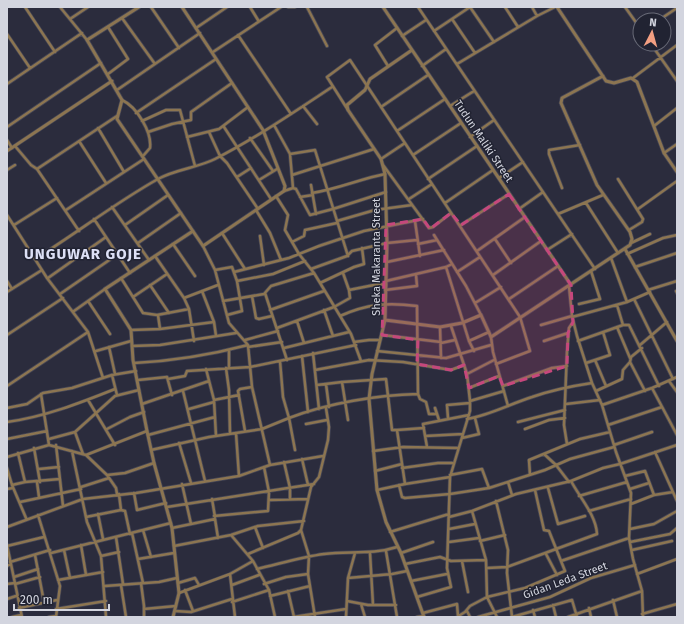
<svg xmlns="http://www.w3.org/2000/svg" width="684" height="624" font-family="'Fira Sans',sans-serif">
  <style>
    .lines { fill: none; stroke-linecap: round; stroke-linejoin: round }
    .minor-casing { stroke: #464757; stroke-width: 4 }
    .tertiary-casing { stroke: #464757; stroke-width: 4.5 }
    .minor { stroke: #8c7551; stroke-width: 2.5 }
    .tertiary { stroke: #8c7551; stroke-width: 3 }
    .marked { fill: #c6477c; fill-opacity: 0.2; stroke: #c6477c; stroke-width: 3; stroke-dasharray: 8 5; stroke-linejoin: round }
    .labels { text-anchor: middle; stroke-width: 3; stroke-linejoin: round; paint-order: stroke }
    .street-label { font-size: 11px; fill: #d3d5df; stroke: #212332 }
    .district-label { font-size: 15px; font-weight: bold; letter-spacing: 1px; fill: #dde0f6; stroke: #212332 }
  </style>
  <rect width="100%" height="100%" fill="#2b2c3d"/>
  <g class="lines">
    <defs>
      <path id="minor" d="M25 7 55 52
        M60 7 87 40
        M151 7 179 48
        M250 7 258 20
        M288 7H295
        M307 7 327 46
        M418 7 595 269
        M470 7 494 42
        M505 7 518 27
        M532 7 537 16
        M625 7 640 28
        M122 18 155 64
        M70 19 88 7
        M452 19 475 53
        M659 20 677 8
        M108 27 128 59 108 74
        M196 28 227 7
        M434 31 470 7
        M7 34 30 68
        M238 35 291 114
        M402 36 426 20
        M651 44 677 81
        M213 52 281 7
        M457 64 537 16 555 7
        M388 66 375 45 397 28
        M422 66 446 49
        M633 78 677 45
        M7 84 82 33
        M117 90 200 33
        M122 100C137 107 152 132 150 148L143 156
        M303 106 317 124
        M450 106 474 91
        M381 107 428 75
        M348 110 327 77 350 60 520 317 530 351 496 364
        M136 113 216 59
        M142 121 166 110H180L195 166
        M274 125 290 154 293 188
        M654 126 677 108
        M7 127 101 63
        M224 127 271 199
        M98 128 124 172
        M397 131 445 99
        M148 132 172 124 191 120V112L232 83
        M209 132 220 156 227 163 258 209
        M187 137 219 129 248 107
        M470 137 494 120
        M250 138 273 171
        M7 140 12 148
        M79 141 106 183
        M15 146 31 165 37 169 117 116
        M664 153 677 144
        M290 154 315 150 348 256
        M413 155 461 123
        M381 159 405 143
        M383 165 429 228 433 227 451 213
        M37 169 79 231
        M7 170 15 165
        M292 175 374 149
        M237 177 251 168
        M499 178 523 162
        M428 179 477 146
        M618 179 643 219 642 222 629 230
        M259 180 277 169
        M311 185 316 214
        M562 188 549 154V150L580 145
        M284 191 293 188 296 189 310 215 333 209 386 192
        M312 193C338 189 360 179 385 174
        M276 196 288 215 285 230 299 254 314 273 351 334 361 361
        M300 197 313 195
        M409 199 432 184
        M445 203 493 170
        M586 203 618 253
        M112 207 149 260
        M519 209 543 192
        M638 209 677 181
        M66 210 144 159
        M256 210 270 233 281 260
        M558 214 603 195
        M7 215 47 278 88 332 103 378
        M94 219 130 273
        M337 221 375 210 412 205
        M415 221 420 256
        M14 225 57 198
        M125 225 168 195
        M461 225 509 194
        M222 233 245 269
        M434 235 466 286 481 315
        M260 236 264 265
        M495 239 511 263
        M292 242 304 236 305 230 337 223
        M138 243 181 213
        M631 243 650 234
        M173 244 195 276
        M418 244 437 240
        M203 246 215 270 229 323 248 345 252 387 270 465
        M547 250 572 234
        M477 251 525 217
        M627 254 663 238 677 235
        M155 256 184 298 189 309 194 341
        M611 258 627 302
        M35 259C77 233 115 203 158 179 176 169 197 168 215 159 256 138 294 112 332 87
        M387 262 444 250
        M452 264 446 267 469 341 489 332
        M635 267 677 253
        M311 269 347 256 352 251 387 243 417 240
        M215 270 232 267 237 281 242 311 227 315
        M234 272 289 258 319 246 364 231 423 219
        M457 272 480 257
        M493 275 541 241
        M48 278 106 237
        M121 278 143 313 157 315 189 309
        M7 281 12 289
        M237 281 273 274 305 261
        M386 281 446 267
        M320 283 354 267 364 264 362 248
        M150 285 169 313
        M569 286 572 316 577 336 592 383 602 405 616 452 631 493 629 538 633 559 642 591 643 617
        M349 290 379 284 386 285
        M385 290 417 286 416 275
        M648 290 677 281
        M202 291 214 322 216 336
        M676 291 677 293
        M7 292 42 270
        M265 293 287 360
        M60 294 118 254
        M252 296 256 318 259 319 272 316
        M133 297 167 274
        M184 298 218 285
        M509 299 558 266
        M634 299 673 379
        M88 301 110 334
        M223 301 264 294 271 286 314 273
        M475 303 501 287
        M579 304 600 299 591 271
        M617 305 623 325
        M270 310 324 291
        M324 310 333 336
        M74 311 105 289
        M158 315 160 329
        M340 316C367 304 387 302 417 306L418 394 420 399 426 402 429 414H437
        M572 317 627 302 650 292
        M297 321 304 343
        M541 325 572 316
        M451 326 467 374
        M440 327 441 358
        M617 327 630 358
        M277 328 334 307 350 298 349 290 343 273
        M131 330 160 329 214 322
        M7 335 63 298
        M382 335 441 342
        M491 337 493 352 508 406
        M245 340 278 331
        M469 341 474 351
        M544 341 568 333
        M578 341 623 325H629L659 386
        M354 342 369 340H380
        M441 343 455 340
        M640 345 667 322
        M132 346 160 345 236 333
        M109 347 115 374
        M248 347 282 342
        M284 348 349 332
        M96 351 131 341
        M377 351 446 358 491 345
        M313 353 319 409
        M302 356 308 412
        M595 360 606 386
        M280 361 283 397 289 418C328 403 378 395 418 394
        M630 362 645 391
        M134 363C173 361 210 355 248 345
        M586 363 610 355 603 332
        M226 368 229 390 230 433
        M229 368V350
        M206 369 214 400 216 436
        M315 370 369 360 403 362 451 370 464 365
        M112 375 117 395
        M168 379 185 376 187 371 250 367 356 345
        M138 380 167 377 172 395
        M669 381 677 392
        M342 382 386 379 392 430H397
        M326 384 329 407
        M317 385 342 382 348 420
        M7 386 88 332
        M503 386 552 368 567 366
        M469 388 499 376
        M652 388 677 435
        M183 391 205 481
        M596 391 622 379 623 370 630 362 631 357 642 348
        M41 394 49 445
        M88 400 115 445
        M214 400 239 395
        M470 401 504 391
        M142 404 209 381
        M566 404 600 400
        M602 405 652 388 677 377
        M7 408 27 404 43 393 72 388 112 375 136 371
        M435 408 439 420
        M189 409 214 402
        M448 418 447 405 470 403
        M467 419C490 415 510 404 532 397 552 390 572 386 592 383
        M7 422C44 417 80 403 115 389
        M518 422 565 410
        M306 424 327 420
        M608 425 662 407
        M107 429 130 417 144 412
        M525 429 549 420 565 418
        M245 431 238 391 240 389 252 387
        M75 432 83 454
        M236 433 239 476
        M148 435 215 417
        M425 436 463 434
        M462 438 479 434 475 418
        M7 439 47 431
        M49 439 75 432 115 396 139 390
        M179 443 191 483
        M567 444 564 425 567 352 569 328 573 322
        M56 445 63 506
        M614 445 652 432
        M427 447 423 424 469 415
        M34 448 40 482
        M151 450 209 437 262 429 289 418 295 450
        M72 451 87 522 101 556 106 617
        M373 451 403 447 458 448
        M655 452 677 501
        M544 454 556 465 569 482
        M86 455 147 431
        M7 457 49 445 86 455 107 475 116 488 117 494
        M302 459 308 485
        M284 462 290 488V499
        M7 468 12 485 26 518
        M402 468 438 463H452
        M39 469 59 467
        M375 471 402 464
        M107 475 125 473 154 463
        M450 475 482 469 489 488
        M530 475 529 460 580 439 610 432
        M625 476 645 471 654 495
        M25 482 60 479
        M37 482 39 497
        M508 482 512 495
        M182 484 191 524
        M405 484 397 430 424 428
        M12 485 25 482 18 453
        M399 485 402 497 405 498 450 494 489 488 545 470 570 459 614 447
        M81 487 109 478
        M548 488 558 524 585 516
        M7 489 13 488
        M630 489 649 483
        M377 490 405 484 450 477
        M134 493 137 510 166 503
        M579 496 627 482
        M212 499 215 517
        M270 500 308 499
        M496 501 508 550 507 573 512 617
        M20 502 81 489
        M631 504 654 495 673 492
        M167 507C216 499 264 492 314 484
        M121 510 125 511 130 534
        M472 511 486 560 487 597 497 617
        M589 511 631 499
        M98 514 103 539
        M38 515 60 586 56 617
        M214 516 268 511 269 492 264 467
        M86 517 121 510 119 494
        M449 517 472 511 516 494 571 481 603 468 620 464 677 445
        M7 527 83 499 136 493 239 476 270 465 323 456
        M255 527 263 548
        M172 528 215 519 218 538
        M449 529 475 524
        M630 529 654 524 677 511
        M143 530 151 557
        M301 530 309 556 308 574 315 617
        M390 532 449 514
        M132 533 143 583
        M231 535 253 561 269 590 275 617
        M116 537 123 584
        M480 541 505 535
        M449 542 479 538
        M630 542 670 534 677 528
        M7 545 22 617
        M81 545 86 575
        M7 546 44 537
        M174 546 231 535 258 526 304 521
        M64 550 70 578
        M632 550 672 541
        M386 551 397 617
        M51 553 171 523
        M370 553 373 605
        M401 553 433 542
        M248 554 298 533 301 530 311 487 319 477 328 440 329 427 326 408
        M546 554 557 575
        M35 555 44 602
        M101 556 119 552
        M138 559 174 553
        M462 561 468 592
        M561 561 629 538
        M10 562 50 550
        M405 564 440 557 451 561 486 560
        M7 566 11 564
        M487 568 507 567 597 534C596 515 580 498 571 481
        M257 569C279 564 301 557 324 554 349 551 373 555 397 547
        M230 574 235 617
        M637 574 677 559
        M14 577 38 569
        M348 578 392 574 407 571
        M58 580 103 572
        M411 581 447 574
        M141 583 144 606V617
        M178 583 195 578 199 585
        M7 584 15 583
        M15 584 40 577
        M264 584 286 577 308 574
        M121 585 126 617
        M232 585 259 575
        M105 586 159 582 177 578
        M185 590 193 611
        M288 591 294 617
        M179 593 230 574 253 561
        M270 596 310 586
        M417 597 451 587 447 568 450 477 470 411V401L467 374 494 360
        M7 599 16 596
        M613 600 617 617
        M347 601 368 605H396
        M232 602 269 590
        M361 604 365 617
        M553 605 556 617
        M19 608 57 600
        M589 608 591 617
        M56 609 106 601
        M144 609 176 606
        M533 610 535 617
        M175 611 191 612 232 599
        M467 611 470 617
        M423 613 457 604 458 616
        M642 614 677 604
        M12 617 21 615
        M49 617 56 616
        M293 617 346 609
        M346 617 348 578 355 553
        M417 617 424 616
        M457 617 465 612 470 606 487 597 525 588 565 571 549 531 544 530 535 490
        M478 617 550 597 591 578 635 565
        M512 617 572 600 577 617
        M568 617 642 591"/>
      <path id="tertiary" d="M139 7 87 40 122 100 117 119 203 246 284 191 285 186 263 130 182 7
        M383 7 571 285
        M557 7 606 81 614 83 631 78 637 82 664 153 677 172
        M412 50 370 79 365 90 347 105 348 110 381 159 385 174 387 243 385 320 372 374 369 399 377 490 386 522 401 553 424 617
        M7 151 112 81
        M625 249 677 341
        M385 320 440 327 462 323 481 315 491 337 630 245 632 239 630 232 597 185 561 103 562 98 603 76
        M173 617 179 593 172 528 154 463 147 431 133 360 131 330 105 289 193 231"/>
    </defs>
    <!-- minor casing -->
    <use href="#minor" class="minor-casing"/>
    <!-- tertiary casing -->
    <use href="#tertiary" class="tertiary-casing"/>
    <!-- minor -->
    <use href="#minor" class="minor"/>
    <!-- tertiary -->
    <use href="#tertiary" class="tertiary"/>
  </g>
  <!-- marked area -->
  <path class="marked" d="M509 194 571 285 573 322 568 333 567 366 503 386 499 376 469 388 464 365 451 370 417 364 418 340 382 335 386 225 423 219 430 229 451 213 461 225Z"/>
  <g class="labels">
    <!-- street labels -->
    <g class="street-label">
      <text transform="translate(484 141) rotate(56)" y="4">Tudun Maliki Street</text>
      <text transform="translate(376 257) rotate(-90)" y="4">Sheka Makaranta Street</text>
      <text transform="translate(565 580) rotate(-20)" y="4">Gidan Leda Street</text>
    </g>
    <!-- district labels -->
    <g class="district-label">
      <text x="83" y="259">UNGUWAR GOJE</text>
    </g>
  </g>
  <!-- border -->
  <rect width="684" height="624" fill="none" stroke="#d3d5df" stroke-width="16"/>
  <!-- north arrow -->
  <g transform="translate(652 32) rotate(6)"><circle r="19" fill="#212332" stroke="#686a77"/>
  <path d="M0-3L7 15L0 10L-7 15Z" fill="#f39f82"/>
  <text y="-6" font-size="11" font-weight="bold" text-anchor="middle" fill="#d3d5df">N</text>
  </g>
  <!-- scale -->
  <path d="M14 604v6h95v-6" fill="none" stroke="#d3d5df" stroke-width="2"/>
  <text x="20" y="604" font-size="12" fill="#d3d5df" stroke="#212332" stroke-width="3" paint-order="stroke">200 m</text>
</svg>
